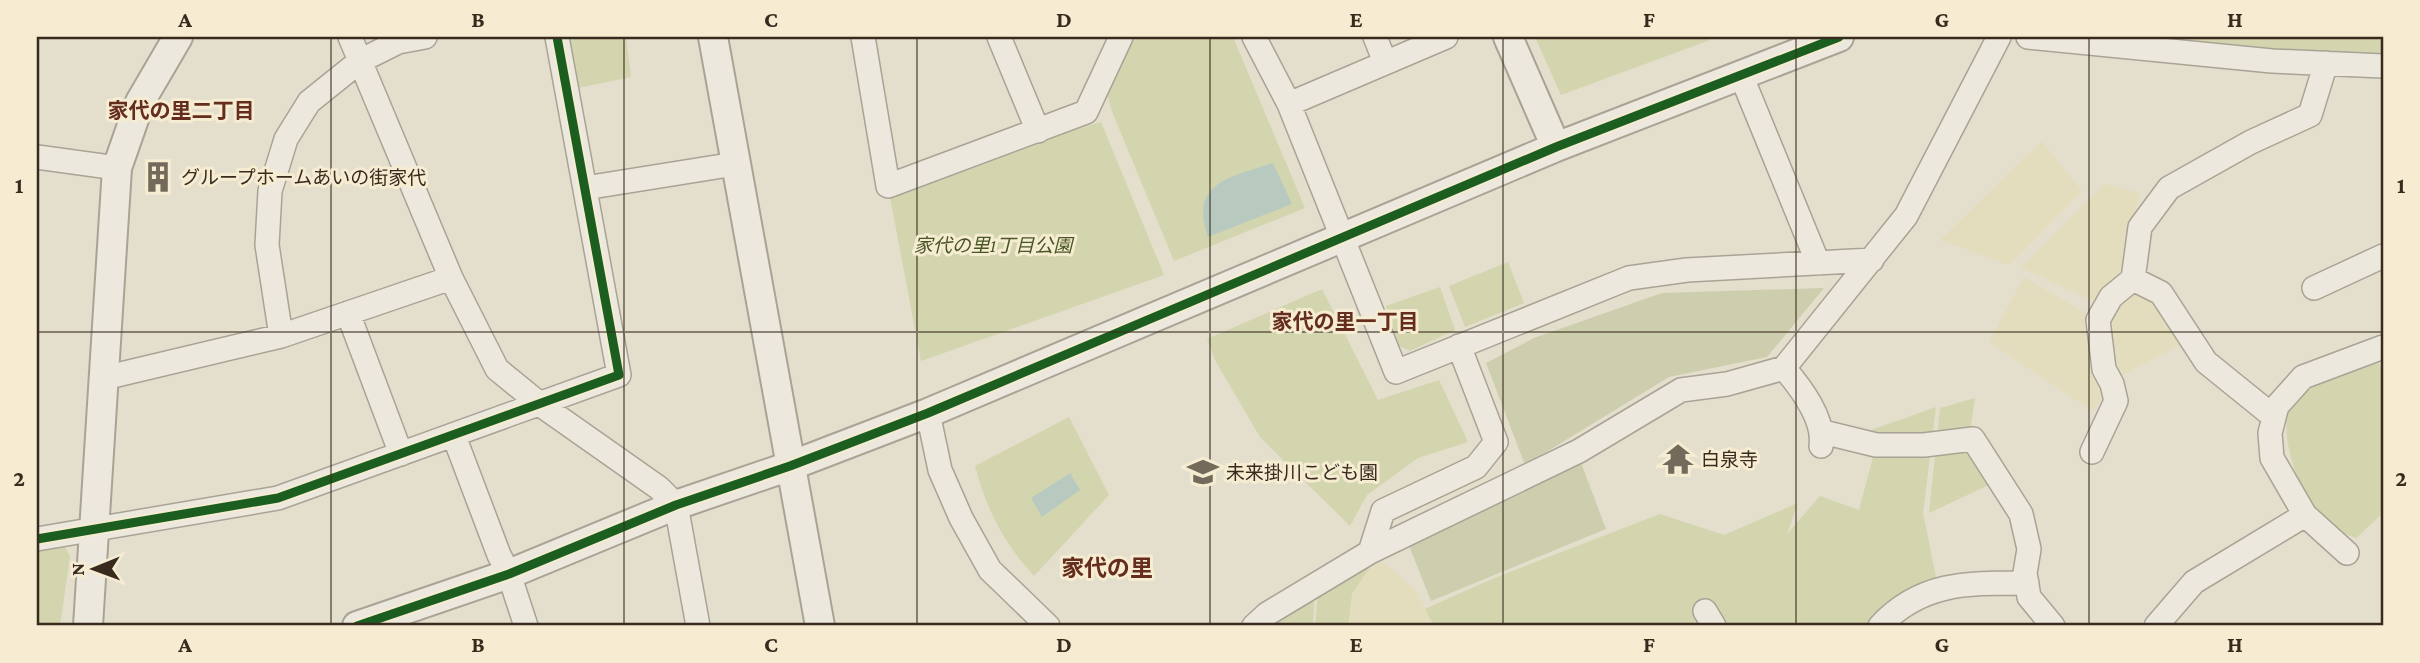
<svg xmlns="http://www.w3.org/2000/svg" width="2420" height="663" font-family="'Crimson Pro','Noto Sans JP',serif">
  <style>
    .farmland { fill: #e4ddbd }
    .green { fill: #d3d5ae }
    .cemetery { fill: #cdceae }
    .water { fill: #b8cabf }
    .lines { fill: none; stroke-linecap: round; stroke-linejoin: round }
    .minor-casing { stroke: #a9a396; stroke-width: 26 }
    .tertiary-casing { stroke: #a9a396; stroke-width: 32 }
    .minor { stroke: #ece8de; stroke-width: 23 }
    .tertiary { stroke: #ece8de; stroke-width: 28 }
    .cycleway-casing { stroke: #f6ecd2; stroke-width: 13 }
    .cycleway { stroke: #1b5e20; stroke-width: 9 }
    .grid { fill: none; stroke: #382b1e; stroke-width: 2; stroke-opacity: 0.55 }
    .labels { text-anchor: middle; stroke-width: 6; stroke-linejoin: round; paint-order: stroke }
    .poi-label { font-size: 19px; fill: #382b1e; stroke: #f6ecd2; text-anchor: start }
    .park-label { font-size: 19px; font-style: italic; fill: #485524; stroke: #f6ecd2 }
    .neighbourhood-label { font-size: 21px; font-weight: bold; fill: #652d1d; stroke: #f6ecd2 }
    .quarter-label { font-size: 23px; font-weight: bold; fill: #652d1d; stroke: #f6ecd2 }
    .neatline { fill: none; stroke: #382b1e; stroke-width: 2.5 }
    .grid-label { font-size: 23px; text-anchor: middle; font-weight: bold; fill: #382b1e }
  </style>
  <rect width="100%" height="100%" fill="#e4decc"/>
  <!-- farmland -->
  <path class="farmland" d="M2042 141 2082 191 2009 265 1940 240Z
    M2105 184 2140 193 2130 228 2123 267 2117 281 2093 301 2021 267Z
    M2024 277 2087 314 2086 329 2089 352 2103 396 2092 411 1989 342Z
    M2133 279 2161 293 2183 343 2124 374 2112 384 2104 369 2111 297Z
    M1376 558 1392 569 1417 592 1434 626H1349L1348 613 1352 594Z"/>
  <!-- green -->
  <path class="green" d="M569 37H626L631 77 578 88Z
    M1139 37H1233L1305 208 1174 261 1113 114C1111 108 1107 98 1108 91 1109 78 1127 41 1139 37Z
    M1535 37H1710V40L1561 95Z
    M2145 37H2383V66L2326 63Z
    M1101 122 1164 275 921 361 888 186Z
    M1508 262 1524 303 1465 327 1449 286Z
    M1440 287 1455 330 1410 351 1399 346 1386 306Z
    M1322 289 1378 400 1439 380 1468 442 1418 458 1367 495 1350 526 1260 437 1216 362 1207 339Z
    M2377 361 2383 369V513L2356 538C2343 534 2330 525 2320 515 2300 496 2276 430 2291 404 2304 381 2354 371 2377 361Z
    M1975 398 1969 439 1993 483 1929 513 1940 408Z
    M1936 407 1923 513 1937 582 1913 602 1866 626H1434L1425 609 1492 579 1660 514 1724 535 1798 503 1787 534 1820 496 1859 510 1876 446 1860 434Z
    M1069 417 1109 495 1034 576C1003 542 987 510 975 466Z
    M64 545 70 556 60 626H37V550Z
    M1376 558 1352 594 1348 626H1315L1318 594Z
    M1314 601 1313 626H1269L1288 611Z"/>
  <!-- cemetery -->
  <path class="cemetery" d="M1824 288 1767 357 1669 377 1525 465 1486 363 1534 338 1662 293Z
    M1580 460 1606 529 1431 601 1408 543Z"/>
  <!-- water -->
  <path class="water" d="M1273 163 1292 204 1208 237C1188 182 1232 177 1273 163Z
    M1070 473 1080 490 1042 517 1031 498Z"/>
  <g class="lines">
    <defs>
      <path id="minor" d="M350 37 451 278 497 369 541 405 659 488 676 505 698 626
        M863 37 888 186 1086 112 1121 37
        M999 37 1038 131
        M1254 37 1289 104 1396 372 1629 278 1687 270 1872 260
        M1375 37 1385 62
        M2028 37 2272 61 2383 66
        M1741 75 1818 263
        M1289 104 1446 37
        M37 157 117 168
        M585 188 735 164
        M2133 279 2140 227 2169 188 2251 142 2310 115 2326 63
        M2314 288 2383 256
        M348 313 401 454
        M281 336 267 245 270 191 286 139 309 102 360 61 398 42 425 37
        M104 378 281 336 451 278
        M928 413 940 470 961 518 990 570 1048 626
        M1823 432 1876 445H1924L1973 439 2021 514 2029 549 2025 573 2029 597 2053 626
        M454 436 499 555 509 574 526 626
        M1821 446C1825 419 1801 388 1784 368L1906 216 1999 37
        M2092 452 2116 401 2112 384 2104 369 2098 320 2111 297 2133 279 2161 293 2206 362 2274 417
        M37 539 278 498 619 375 557 37
        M1370 552 1579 451 1681 390 1727 384 1784 368
        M2347 553 2305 515 2272 458 2270 433 2277 406 2303 377 2383 347
        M1705 611 1714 626
        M1254 626 1267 614 1370 552 1383 511 1476 467 1496 442 1459 346
        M1880 626C1922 581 1970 583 2027 583
        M2156 626 2194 582 2305 515"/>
      <path id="tertiary" d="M713 37 820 626
        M1508 37 1556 147
        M88 626 117 168 140 102 178 37
        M357 626 509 574 676 505 790 466 928 413 1556 147 1839 37"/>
    </defs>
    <!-- minor casing -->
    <use href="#minor" class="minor-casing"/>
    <!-- tertiary casing -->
    <use href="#tertiary" class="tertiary-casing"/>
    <!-- minor -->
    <use href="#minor" class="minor"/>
    <!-- tertiary -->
    <use href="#tertiary" class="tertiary"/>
    <defs>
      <path id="cycleway" d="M37 539 278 498 619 375 557 37
        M357 626 509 574 676 505 790 466 928 413 1556 147 1839 37"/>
    </defs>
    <!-- cycleway casing -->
    <use href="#cycleway" class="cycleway-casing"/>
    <!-- cycleway -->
    <use href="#cycleway" class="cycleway"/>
  </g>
  <!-- grid -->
  <path class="grid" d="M331 37V626M624 37V626M917 37V626M1210 37V626M1503 37V626M1796 37V626M2089 37V626M37 332H2383"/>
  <!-- icons -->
  <defs>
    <symbol id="building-bare" viewBox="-9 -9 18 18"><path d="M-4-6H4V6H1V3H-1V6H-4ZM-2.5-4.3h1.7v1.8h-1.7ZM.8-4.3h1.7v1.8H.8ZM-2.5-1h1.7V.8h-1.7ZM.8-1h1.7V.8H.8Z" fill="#746a5b" stroke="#f6ecd2" stroke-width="2.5" paint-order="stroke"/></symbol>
    <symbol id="temple-bare" viewBox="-9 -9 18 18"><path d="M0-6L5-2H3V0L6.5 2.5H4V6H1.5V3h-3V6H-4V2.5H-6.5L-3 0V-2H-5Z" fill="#746a5b" stroke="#f6ecd2" stroke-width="2.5" paint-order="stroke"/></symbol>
    <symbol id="school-bare" viewBox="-9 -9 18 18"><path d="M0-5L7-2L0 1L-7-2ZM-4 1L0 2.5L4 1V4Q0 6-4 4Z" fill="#746a5b" stroke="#f6ecd2" stroke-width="2.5" paint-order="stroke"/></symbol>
  </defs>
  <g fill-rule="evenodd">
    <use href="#building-bare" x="136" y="155" width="44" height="44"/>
    <use href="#temple-bare" x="1656" y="437" width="44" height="44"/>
    <use href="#school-bare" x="1181" y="450" width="44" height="44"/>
  </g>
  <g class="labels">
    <!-- poi labels -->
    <g class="poi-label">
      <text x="181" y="184">グループホームあいの街家代</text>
      <text x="1701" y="466">白泉寺</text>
      <text x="1226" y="479">未来掛川こども園</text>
    </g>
    <!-- park labels -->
    <g class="park-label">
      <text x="993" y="252">家代の里1丁目公園</text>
    </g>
    <!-- neighbourhood labels -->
    <g class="neighbourhood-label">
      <text x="181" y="118">家代の里二丁目</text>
      <text x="1345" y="329">家代の里一丁目</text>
    </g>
    <!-- quarter labels -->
    <g class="quarter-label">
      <text x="1107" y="576">家代の里</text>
    </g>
  </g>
  <!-- border -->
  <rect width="2420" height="663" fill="none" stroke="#f6ecd2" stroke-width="77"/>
  <!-- north arrow -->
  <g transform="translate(94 569) rotate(269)" stroke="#f6ecd2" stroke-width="5" paint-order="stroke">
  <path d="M0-5L12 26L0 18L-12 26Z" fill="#382b1e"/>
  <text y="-10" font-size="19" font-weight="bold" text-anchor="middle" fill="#382b1e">N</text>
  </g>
  <rect x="38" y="38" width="2344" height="586" class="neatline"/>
  <g class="grid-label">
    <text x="185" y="27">A</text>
    <text x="478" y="27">B</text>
    <text x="771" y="27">C</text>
    <text x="1064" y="27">D</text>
    <text x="1356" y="27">E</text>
    <text x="1649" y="27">F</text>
    <text x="1942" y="27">G</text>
    <text x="2235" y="27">H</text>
    <text x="19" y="193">1</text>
    <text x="2401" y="193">1</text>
    <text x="19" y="486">2</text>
    <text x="2401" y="486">2</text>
    <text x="185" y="652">A</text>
    <text x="478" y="652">B</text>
    <text x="771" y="652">C</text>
    <text x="1064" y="652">D</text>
    <text x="1356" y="652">E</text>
    <text x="1649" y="652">F</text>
    <text x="1942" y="652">G</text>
    <text x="2235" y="652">H</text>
  </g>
</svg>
